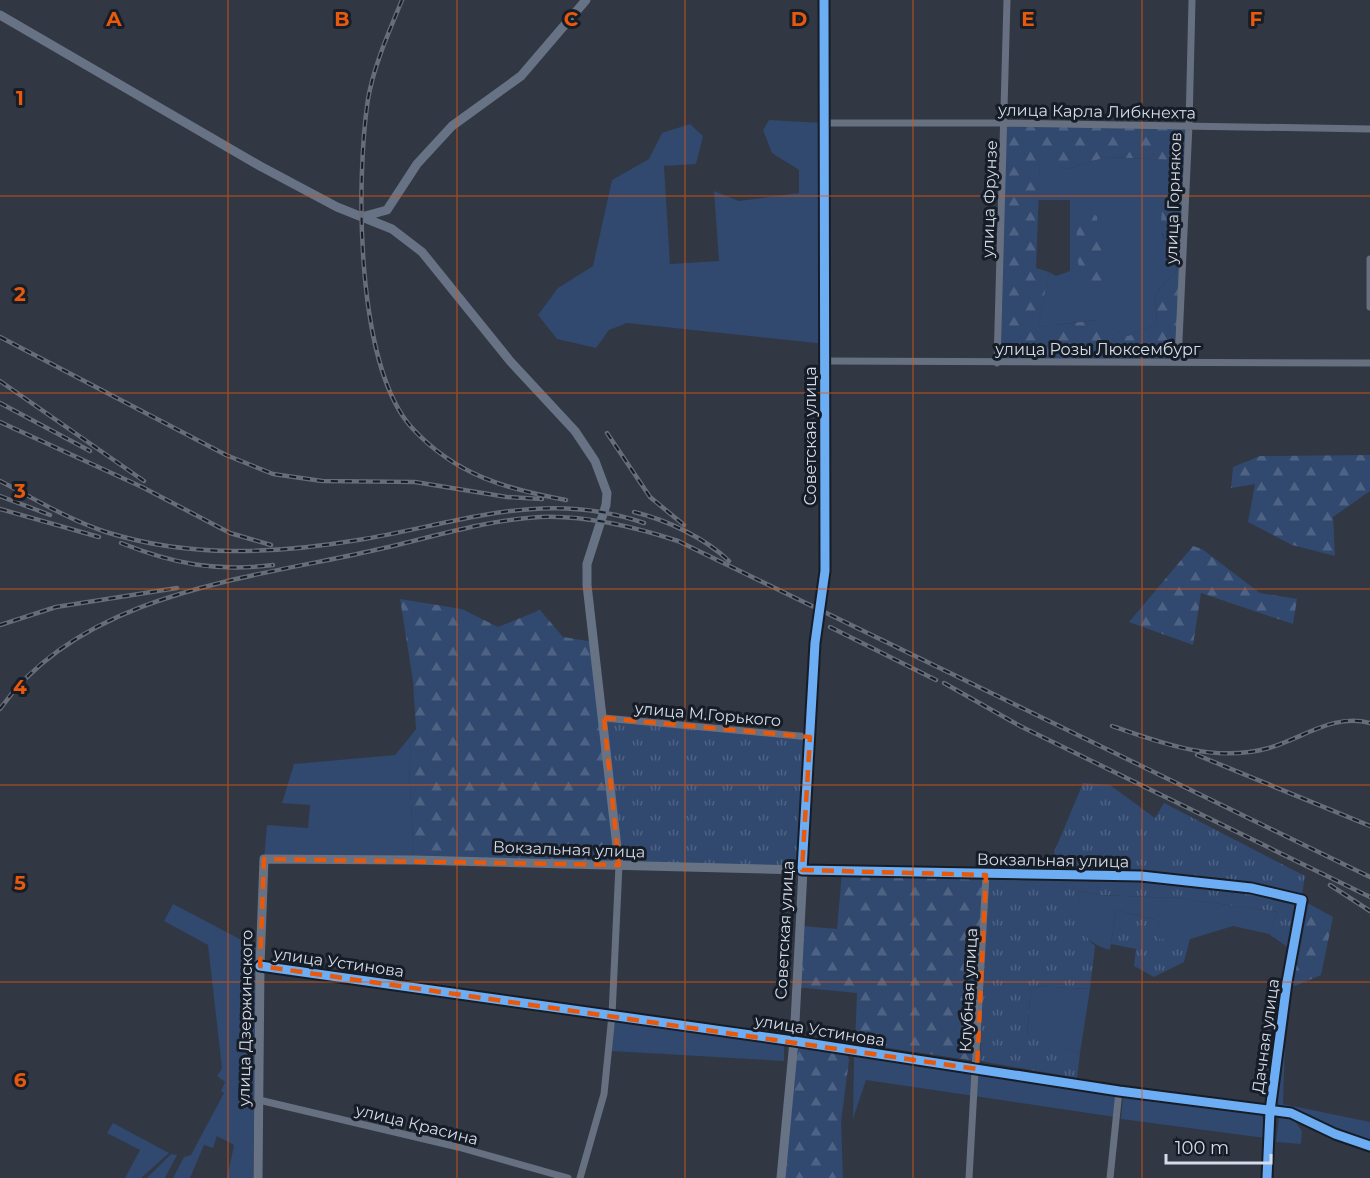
<svg xmlns="http://www.w3.org/2000/svg" width="1370" height="1178" font-family="Montserrat,sans-serif">
  <style>
    .green { fill: #31486f }
    .forest { fill: url(#forest-firs) }
    .park { fill: url(#park-tufts) }
    .lines { fill: none; stroke-linecap: round; stroke-linejoin: round }
    .street { stroke: #677080; stroke-width: 7 }
    .secondary { stroke: #677284; stroke-width: 9 }
    .rail-casing { stroke: #676e7a; stroke-width: 4.5 }
    .rail { stroke: #171d27; stroke-width: 2; stroke-dasharray: 7; stroke-linecap: butt }
    .cycleway-casing { stroke: #171d27; stroke-width: 13 }
    .cycleway { stroke: #6dadf4; stroke-width: 9 }
    .marked { fill: none; stroke: #e8590c; stroke-width: 4.5; stroke-dasharray: 12 8; stroke-linejoin: round }
    .grid { fill: none; stroke: #e8590c; stroke-width: 1.5; stroke-opacity: 0.55 }
    .labels { text-anchor: middle; stroke-width: 6; stroke-linejoin: round; paint-order: stroke }
    .street-label { font-size: 16px; fill: #d4dcea; stroke: #171d27 }
    .grid-label { font-size: 20px; text-anchor: middle; font-weight: bold; fill: #e8590c; stroke: #171d27; stroke-width: 6; stroke-linejoin: round; paint-order: stroke }
  </style>
  <defs>
    <pattern id="forest-firs" width="22" height="20" patternUnits="userSpaceOnUse" patternTransform="scale(1.5)"><rect width="22" height="20" fill="#31486f"/><path d="M5 1l3.5 6h-7zM16 11l3.5 6h-7z" fill="#4e6284"/></pattern>
    <pattern id="park-tufts" width="24" height="20" patternUnits="userSpaceOnUse" patternTransform="scale(1.5)"><rect width="24" height="20" fill="#31486f"/><path d="M3 7l-1-3M5 7V3M7 7l1-3M15 17l-1-3M17 17v-4M19 17l1-3" fill="none" stroke="#4e6284"/></pattern>
  </defs>
  <rect width="100%" height="100%" fill="#313743"/>
  <!-- green -->
  <path class="green" d="M769 120 823 123 825 344 627 323 609 330 596 348 557 339 538 315 558 288 593 266 612 180 649 159 662 133 690 124 703 136 696 164 664 166 670 264 719 261 714 191 739 201 799 193V170L772 153 763 130Z
    M1189 125 1188 162 1162 234 1177 270 1155 294 1157 324 1128 336 1096 320 1038 327 1049 272 1056 276 1070 271V200H1038L1040 161 1068 169 1106 157 1176 160Z
    M998 336 1021 342 1016 354 1017 363H997Z
    M409 738 411 748 409 765 414 860 264 859 267 825 308 828 310 805 282 803 294 764 395 755Z
    M1079 891 1099 895 1178 898 1278 912 1269 934 1233 926 1184 941 1157 939 1159 921 1116 910 1110 950C1078 941 1076 921 1079 891Z
    M173 904 257 948 253 1178H227L234 1145 217 1136 213 1148 204 1145 190 1178H173L184 1157 191 1155 224 1093 221 1091 225 1082 217 1076 222 1068 208 945 164 921Z
    M1031 986 1090 989 1080 1053 1027 1037Z
    M1286 1018 1283 1104 1370 1122V1146L1272 1110Z
    M615 1019 784 1042V1061L611 1051Z
    M854 1055 974 1071 975 1092 979 1073 1076 1086 1118 1095 1115 1117 866 1080 853 1119Z
    M1123 1097 1261 1114 1266 1125 1265 1138 1121 1119Z
    M1279 1117 1293 1118 1302 1131 1301 1144 1276 1142Z
    M113 1123 169 1153 141 1178H125L140 1150 107 1133Z
    M171 1154 177 1155 165 1178H147Z"/>
  <!-- forest -->
  <path class="forest" d="M1005 123 1189 125 1176 160 1106 157 1068 169 1040 162 1036 268 1049 272 1038 327 1097 320 1128 336 1157 324 1155 294 1177 270C1173 258 1166 247 1163 235 1156 209 1172 180 1188 162L1178 361 1017 363 1016 354 1020 343 998 336Z
    M1083 209 1097 216 1098 240 1116 287H1084C1076 258 1072 237 1083 209Z
    M1370 455V491L1333 517 1335 556 1292 545 1248 522 1255 484 1231 488 1233 467 1260 456Z
    M1193 546 1202 549 1260 593 1297 599 1293 624 1201 593 1193 645 1129 622Z
    M400 599 462 609 498 627 540 610 563 637 594 642 619 865 414 860 409 765 411 748 409 738 416 729 413 681Z
    M842 873 986 875 976 1061 855 1043 857 993 796 987 802 926 837 929Z
    M1302 900 1333 917 1321 975 1295 986 1287 982Z
    M794 1041 847 1053 849 1060 841 1122 843 1178H781Z"/>
  <!-- park -->
  <path class="park" d="M604 718 810 737 802 870 619 865Z
    M1083 783 1110 785 1155 818 1164 803 1305 876 1293 951 1269 934 1278 912 1178 898 1099 895 1079 891C1077 913 1078 931 1095 946L1090 989 1031 986 1027 1036 1080 1053 1077 1078 980 1061 986 875 1045 874Z
    M1116 910 1159 921 1158 939H1190L1184 962 1154 977 1134 966 1136 949 1111 944Z"/>
  <g class="lines">
    <!-- street -->
    <path class="street" d="M823 123H1005L1370 129
      M1370 259V307
      M825 361 1370 363
      M1178 361 1189 125 1192 0
      M997 363 1007 0
      M604 718 810 737
      M802 870 1141 876 1251 888 1302 900 1287 982 1270 1111 1267 1178
      M260 966 794 1041
      M259 1100 458 1147 568 1178
      M580 1178 604 1094 612 1015 619 865
      M969 1178 986 875
      M1110 1178 1119 1091"/>
    <!-- secondary -->
    <path class="secondary" d="M0 15 260 166 337 207 392 229 422 252 510 361 575 431 595 461 607 493 606 505 587 564V585L619 865
      M365 216 387 210 417 164 452 126 521 76 586 0
      M794 1041 1119 1091 1291 1113 1335 1134 1370 1146
      M258 1178 260 966 264 859 414 860 802 870
      M781 1178 794 1041 815 643 825 571 824 0"/>
    <defs>
      <path id="rail" d="M402 0C389 32 374 65 368 99 356 179 355 367 413 429 456 475 506 489 566 500
        M0 337 226 455 273 474 322 481 415 482 507 497 542 499
        M0 381 144 481
        M0 403 90 451
        M0 422 142 487 230 533 271 545
        M607 433 650 497 684 525
        M0 481C35 499 69 520 106 532 188 558 275 554 358 540 457 524 543 488 644 523
        M0 496 50 515
        M0 509 99 537
        M634 512C667 520 705 538 729 561
        M121 543C174 564 216 572 273 565
        M0 625 56 607 177 588
        M830 627 936 680
        M944 683 1020 726 1370 897
        M0 709C81 594 245 579 371 551 426 539 484 520 540 517 587 515 635 527 678 541L1370 877
        M1112 726C1163 744 1215 763 1269 748 1303 738 1334 713 1370 723
        M1197 755 1370 826
        M1330 885 1370 911"/>
    </defs>
    <!-- rail casing -->
    <use href="#rail" class="rail-casing"/>
    <!-- rail -->
    <use href="#rail" class="rail"/>
    <defs>
      <path id="cycleway" d="M824 0 825 571 815 643 802 870 1141 876 1251 888 1302 900 1287 982 1270 1111 1267 1178
        M260 966 794 1041 1119 1091 1291 1113 1335 1134 1370 1146"/>
    </defs>
    <!-- cycleway casing -->
    <use href="#cycleway" class="cycleway-casing"/>
    <!-- cycleway -->
    <use href="#cycleway" class="cycleway"/>
  </g>
  <!-- marked area -->
  <path class="marked" d="M604 718 810 737 802 870 986 875 977 1069 260 966 264 859 619 865Z"/>
  <!-- grid -->
  <path class="grid" d="M228 0V1178M457 0V1178M685 0V1178M913 0V1178M1142 0V1178M0 196H1370M0 393H1370M0 589H1370M0 785H1370M0 982H1370"/>
  <g class="labels">
    <!-- street labels -->
    <g class="street-label">
      <text transform="translate(1097 111) rotate(1)" y="6">улица Карла Либкнехта</text>
      <text transform="translate(1173 198) rotate(-88)" y="6">улица Горняков</text>
      <text transform="translate(989 199) rotate(-88)" y="6">улица Фрунзе</text>
      <text x="1098" y="355">улица Розы Люксембург</text>
      <text transform="translate(810 436) rotate(-90)" y="6">Советская улица</text>
      <text transform="translate(708 714) rotate(5)" y="6">улица М.Горького</text>
      <text transform="translate(569 849) rotate(2)" y="6">Вокзальная улица</text>
      <text transform="translate(1053 860) rotate(1)" y="6">Вокзальная улица</text>
      <text transform="translate(784 930) rotate(-87)" y="6">Советская улица</text>
      <text transform="translate(339 962) rotate(8)" y="6">улица Устинова</text>
      <text transform="translate(968 990) rotate(-87)" y="6">Клубная улица</text>
      <text transform="translate(245 1018) rotate(-89)" y="6">улица Дзержинского</text>
      <text transform="translate(820 1030) rotate(9)" y="6">улица Устинова</text>
      <text transform="translate(1265 1036) rotate(-82)" y="6">Дачная улица</text>
      <text transform="translate(417 1124) rotate(14)" y="6">улица Красина</text>
    </g>
  </g>
  <g class="grid-label">
    <text x="114" y="26">A</text>
    <text x="342" y="26">B</text>
    <text x="571" y="26">C</text>
    <text x="799" y="26">D</text>
    <text x="1028" y="26">E</text>
    <text x="1256" y="26">F</text>
    <text x="20" y="105">1</text>
    <text x="20" y="301">2</text>
    <text x="20" y="498">3</text>
    <text x="20" y="694">4</text>
    <text x="20" y="890">5</text>
    <text x="20" y="1087">6</text>
  </g>
  <!-- scale -->
  <path d="M1166 1154v9h105v-9" fill="none" stroke="#d4dcea" stroke-width="3"/>
  <text x="1175" y="1154" font-size="18" fill="#d4dcea" stroke="#171d27" stroke-width="4.5" paint-order="stroke">100 m</text>
</svg>
